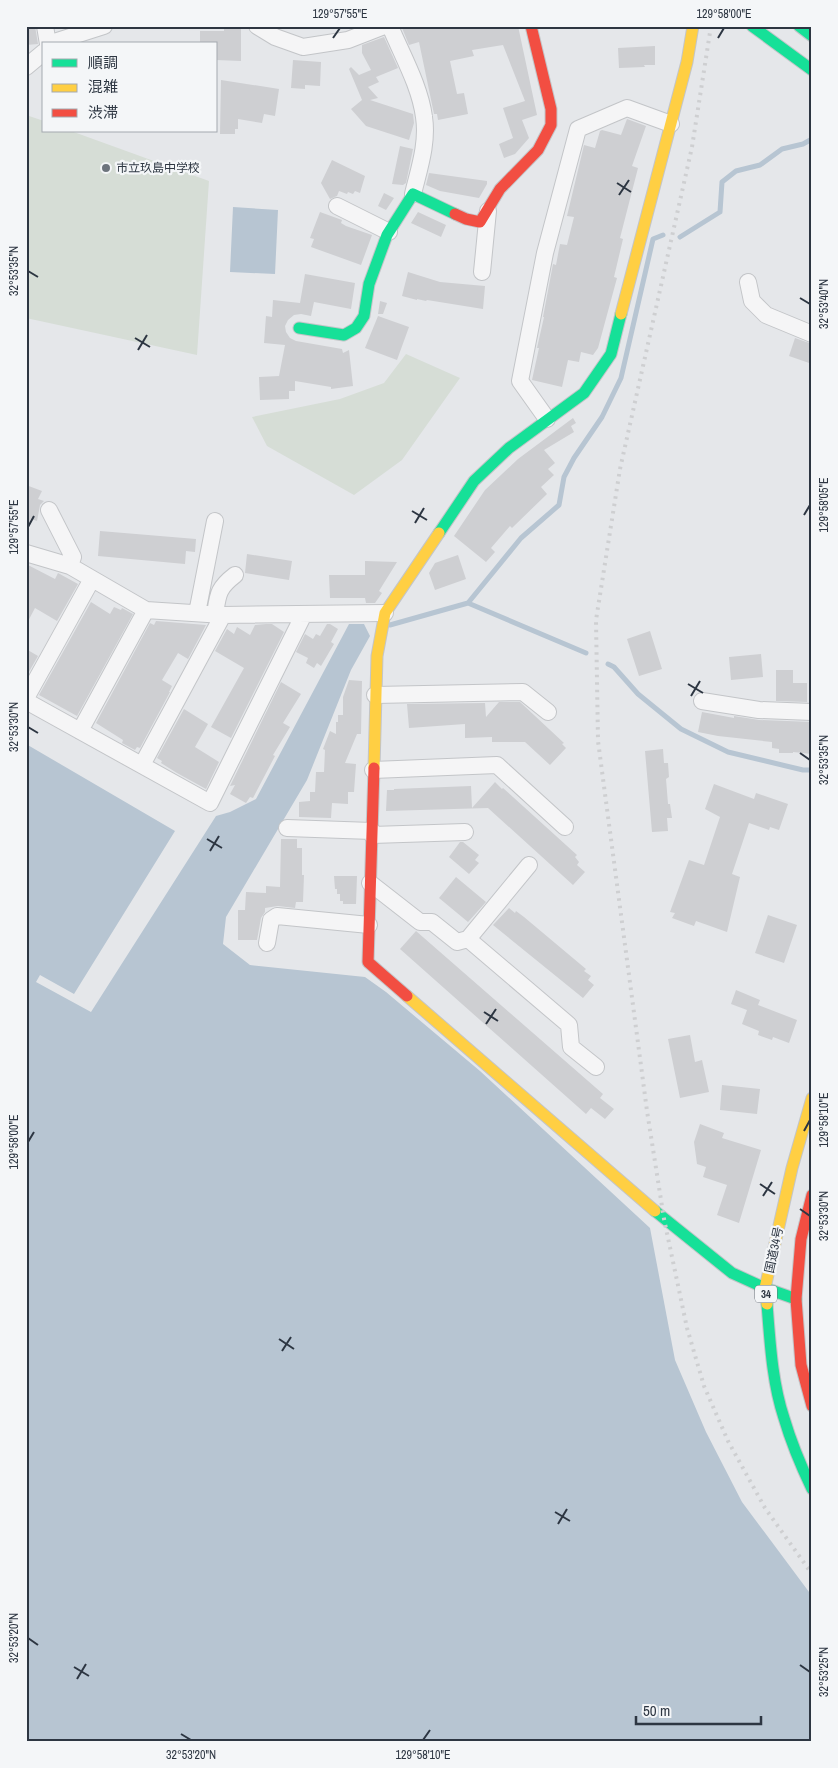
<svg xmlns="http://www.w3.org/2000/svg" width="838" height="1768" font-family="'Archivo Narrow','Noto Sans JP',sans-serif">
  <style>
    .green { fill: #d6ddd6 }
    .water { fill: #b7c5d2 }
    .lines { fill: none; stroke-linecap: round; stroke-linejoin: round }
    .stream { stroke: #b7c5d2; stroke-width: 5 }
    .building { fill: #cecfd2 }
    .street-casing { stroke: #c3c5c8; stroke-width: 18 }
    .fast-casing { stroke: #c3c5c8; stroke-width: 13 }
    .slow-casing { stroke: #c3c5c8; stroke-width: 13 }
    .jam-casing { stroke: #c3c5c8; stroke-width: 13 }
    .street { stroke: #f5f5f6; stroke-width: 16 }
    .fast { stroke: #16e098; stroke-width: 11 }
    .slow { stroke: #ffcf43; stroke-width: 11 }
    .jam { stroke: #f24e42; stroke-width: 11 }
    .rail { stroke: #cecfd1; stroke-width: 4; stroke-dasharray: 2.5 5; stroke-linecap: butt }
    .ticks { fill: none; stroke: #2d3642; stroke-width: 2 }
    .poi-dot { fill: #6d747d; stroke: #f4f6f8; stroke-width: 2 }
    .labels { text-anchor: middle; stroke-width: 4.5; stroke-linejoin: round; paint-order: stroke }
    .shield { fill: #f4f6f8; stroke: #697079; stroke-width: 1 }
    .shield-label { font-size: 11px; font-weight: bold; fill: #2d3642 }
    .poi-label { font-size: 12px; fill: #2d3642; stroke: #f4f6f8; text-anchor: start }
    .street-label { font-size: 12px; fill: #2d3642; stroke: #f4f6f8 }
    .neatline { fill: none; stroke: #2d3642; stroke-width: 2 }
    .ticks-label { font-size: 12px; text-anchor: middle; fill: #2d3642 }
  </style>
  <rect width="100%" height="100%" fill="#e5e7ea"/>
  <!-- green -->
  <path class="green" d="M26 115 44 121V131H71L209 181 197 355 26 318Z
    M406 354 460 378 402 460 354 495 267 446 252 417 340 399 384 383Z"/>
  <!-- water -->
  <path class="water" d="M233 207 278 210 275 274 230 272Z
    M349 624H364L370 636 351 670 307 780 226 917 223 944 250 965 365 977 386 992 480 1071 650 1228 675 1360 706 1432 742 1502 812 1596V1742H26V744L175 831 74 994 40 975 36 982 91 1012 216 816 230 812 256 799Z"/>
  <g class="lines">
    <!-- stream -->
    <path class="stream" d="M680 237 720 212 722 182 736 171 760 165 782 149 803 144 812 139
      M468 603 586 653
      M390 625 468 603 521 538 559 505 564 477 574 458 602 417 621 378 653 239 663 235
      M608 664 614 667 638 694 681 729 728 752 803 770H812"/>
  </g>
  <!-- building -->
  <path class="building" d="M26 26H35L38 44 26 45Z
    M224 26H241V61L216 60V44H200V31H224Z
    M406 26H518L537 115 522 120 529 138 515 154 504 158 499 144 513 138 503 108 525 101 503 45 472 50 474 56 450 61 457 94 464 93 468 114 438 120 437 114H434L419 42 409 45 402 28Z
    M384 37 398 68 376 77 379 82 368 87 378 98 370 100 413 114 414 123 409 140 366 126 351 109 362 100 349 69 351 67 359 75 371 70 362 53V45Z
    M655 46V65H644L645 67 619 68 618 48Z
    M293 60 321 62 320 86 305 85V89L291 88Z
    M221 80 279 89 275 116 264 114 262 123 238 119V129H235V134H220Z
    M627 119 646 126 632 166 638 168 620 238 623 239 614 277 617 278 598 348 593 355 581 352 579 362 568 360 562 387 532 380 539 348H537L544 317H543L553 264 556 265 560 244 567 245 574 217 567 216 584 145 595 148 600 131 602 130 621 135Z
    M400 146 413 149 406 183 403 185 392 184Z
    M332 160 365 176 360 193 355 191 353 194 348 192 347 194 339 191 337 196 330 199 321 183Z
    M429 173 487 181V184L479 198 440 191 426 185Z
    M384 193 394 198 386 210 378 206Z
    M320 212 342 220 341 223 346 226 372 235 361 265 311 247 314 239 310 238Z
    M418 212 446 225 441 237 411 223Z
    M408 272 440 282 485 286 483 309 427 300 426 301 417 299V300L402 296Z
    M305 274 355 283 351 309 314 302 311 316 301 314 294 315 288 320 285 326 286 332 290 338 296 341 342 349 343 353 349 350 353 386 331 389V387L295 381V391H289V399L260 400 259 377 279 376 285 345 264 343 266 316 272 317 273 300 300 303Z
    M380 301 387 303 383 314H378Z
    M378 316 409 327 397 360 365 348Z
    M795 338 812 344V364L789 356Z
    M573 418 576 423 571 426 574 432 544 450 555 463 548 469 554 475 541 487 547 494 512 528 510 526 491 548 495 552 486 562 454 536 485 490 518 459Z
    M26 485 42 491 38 499 44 501 40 505 37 521 31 519 28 528H26Z
    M100 531 196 539 195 552 186 551 185 564 98 556Z
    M247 554 292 561 289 580 245 573Z
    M458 555 466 579 435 590 429 573 435 563Z
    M365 561 397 562 379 591 382 593 375 603H366L365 598H330L329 575H365Z
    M26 564 55 579 58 573 78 584 57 621 35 608 26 625Z
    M91 602 110 614 114 607 121 610 122 608 133 614 77 716 39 695Z
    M156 621 206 625 188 659 178 653 162 680 172 686 169 692H170L140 748 137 747 135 750 122 743 123 740 96 723 150 623 154 625Z
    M266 624H272L284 632 231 738 211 727 244 668 215 651 227 629 234 634 237 627 250 635 255 625Z
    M327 624H330L338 629 331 642 334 644 321 666 317 663 314 668 306 663 308 658 296 652 305 634 313 639 316 634 320 636Z
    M650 631 662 669 639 676 627 639Z
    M26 649 38 656 26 677Z
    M761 654 763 677 731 680 729 657Z
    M776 670H793V683H807V702L776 701Z
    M349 680 362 681 361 734H357L345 763 356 764 354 792H348V804L332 803 331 818 299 817V802L310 801V792H315L316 772H324L325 750 323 749 330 731 336 734V722H338V715H343V697Z
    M281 682 301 694 283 723 290 727 273 755 275 756 253 798 250 797 246 803 230 794 235 785 230 786Z
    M499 702H520L564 743 562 744 566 748 550 765 525 742H492V737L465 738V724L409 728 407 704 485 703 486 717Z
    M184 709 208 724 195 747 219 762 206 789 177 773 161 763 162 761 157 758Z
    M702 712 734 718V716L759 720 812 722V754L793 752V753H779V749L772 748V742L718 736 698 732Z
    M663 749 664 763H668L669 777 666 779 668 804H670L672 818H667L668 831 652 832 645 751Z
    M495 782 502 789 503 788 577 855 575 857 579 862 577 865 585 872 573 885 488 808 386 811 387 790H394V789L471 786 472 808Z
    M714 784 754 799 756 793 788 804 779 830 770 827 769 830 749 823 732 874 740 877 727 932 696 921 694 926 672 918 675 913 670 912 689 860 704 865 720 817 705 809Z
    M281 839H297V848H302V875H304L303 902H296L295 908 278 906 265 908V912L261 918 257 940H238V910H245L246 892 266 893V886L280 887Z
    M460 842H463L479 855 475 860 479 863 469 874 449 857Z
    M334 876H357L356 904H343V901H340V894H337V889H335Z
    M456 877 486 902 468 922 439 898Z
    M509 908 515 913 516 911 524 917 586 969 584 971 591 976 588 980 594 985 583 998 493 925Z
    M768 915 797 925 784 963 755 953Z
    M416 931 603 1094 600 1098 614 1109 605 1119 591 1108 586 1114 400 949Z
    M736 990 760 1000 758 1005 797 1020 789 1043 773 1037 772 1040 758 1035 759 1031 742 1024 747 1010 731 1004Z
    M690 1035 695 1062 702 1060 709 1092 680 1098 668 1039Z
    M722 1085 760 1089 757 1114 720 1110Z
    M700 1124 724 1133 722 1138 761 1150 739 1223 717 1215 727 1185 703 1177 706 1167 697 1164 694 1142Z"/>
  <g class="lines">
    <defs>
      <path id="street" d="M45 26 48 44
        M257 26 275 37 303 47 348 40 384 26
        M390 26C402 55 420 86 424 117 428 143 419 169 413 194
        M54 44 57 41 104 26
        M26 67 44 52
        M337 206 389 232
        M482 272 488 211
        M748 282 752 301 766 315 812 334
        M547 419 520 381 545 253 578 129 627 108 671 124
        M49 510 73 557 70 566
        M26 553 70 566 146 610 223 615 385 613
        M197 613 215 521
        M215 614C218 594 218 588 235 575
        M375 695 523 692 548 712
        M26 698 92 579
        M26 701 210 803 304 614
        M702 701 759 710 812 712
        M80 731 146 610
        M142 765 223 615
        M373 770 497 765 565 827
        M287 828 372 831
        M372 835 465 832
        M370 883 420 922H432L457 942 468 939 569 1025 571 1047 596 1067
        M468 939 529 865
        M267 943 271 920 277 916 369 925"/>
      <path id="fast" d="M752 26 812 70
        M799 26 812 36
        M299 328 344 335 356 328 364 316 369 284 387 235 413 194 455 214
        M439 533 474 481 509 448 584 393 611 354 621 314
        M655 1211 732 1273 765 1288 796 1299
        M767 1304C770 1341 772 1382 784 1418 791 1442 801 1466 812 1489"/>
      <path id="slow" d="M621 314 687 62 693 26
        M374 768 377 656 385 613 439 533
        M407 996 655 1211
        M767 1304 765 1288 792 1168 812 1098"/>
      <path id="jam" d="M455 214 466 219 480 222 500 189 538 150 551 125V109L531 26
        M374 768 368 962 407 996
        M812 1195 801 1239 796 1299 801 1365 812 1406"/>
    </defs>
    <!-- street casing -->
    <use href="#street" class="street-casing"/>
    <!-- fast casing -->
    <use href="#fast" class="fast-casing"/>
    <!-- slow casing -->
    <use href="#slow" class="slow-casing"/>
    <!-- jam casing -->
    <use href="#jam" class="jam-casing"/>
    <!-- street -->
    <use href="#street" class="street"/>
    <!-- fast -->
    <use href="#fast" class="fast"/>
    <!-- slow -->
    <use href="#slow" class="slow"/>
    <!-- jam -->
    <use href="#jam" class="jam"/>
    <!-- rail -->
    <path class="rail" d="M711 26 692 147 620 469 596 620 598 741 647 1111 664 1219 687 1328 704 1386 728 1441 765 1508 812 1574"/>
  </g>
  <!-- ticks -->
  <path class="ticks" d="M333 38 340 28M718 38 724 28M617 183 631 192M619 195 629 180M28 271 38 277M800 298 810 304M135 338 150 347M138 350 147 335M412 511 427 520M804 515 810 505M415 523 424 508M28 527 34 516M688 684 703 693M691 696 700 681M28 727 38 733M800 753 810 760M207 839 222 848M210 851 219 836M484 1012 498 1021M486 1024 496 1009M804 1131 810 1120M28 1142 34 1132M760 1184 775 1194M763 1196 772 1182M800 1209 810 1216M279 1339 294 1349M282 1351 291 1337M555 1512 570 1521M558 1524 567 1509M28 1638 38 1645M800 1665 810 1672M74 1667 89 1676M77 1679 86 1664M181 1734 191 1740M423 1740 430 1730"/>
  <!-- markers -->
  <circle class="poi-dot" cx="106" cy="168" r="5"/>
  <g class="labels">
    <!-- shield labels -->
    <rect class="shield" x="755" y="1285.5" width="22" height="17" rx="4"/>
    <g class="shield-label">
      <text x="766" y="1298">34</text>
    </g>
    <!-- poi labels -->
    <g class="poi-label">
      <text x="116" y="172">市立玖島中学校</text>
    </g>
    <!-- street labels -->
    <g class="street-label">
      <text transform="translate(774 1250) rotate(-78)" y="4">国道34号</text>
    </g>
  </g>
  <!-- border -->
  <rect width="838" height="1768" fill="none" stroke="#f4f6f8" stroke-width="55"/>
  <!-- legend -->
  <rect x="42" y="42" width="175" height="90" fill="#f4f6f8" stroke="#a4a9af"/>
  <rect x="52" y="59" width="25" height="8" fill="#16e098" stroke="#a4a9af"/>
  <text x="88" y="68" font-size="15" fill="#2d3642">順調</text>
  <rect x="52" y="84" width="25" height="8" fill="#ffcf43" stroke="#a4a9af"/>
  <text x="88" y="92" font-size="15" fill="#2d3642">混雑</text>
  <rect x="52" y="109" width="25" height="8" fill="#f24e42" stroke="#a4a9af"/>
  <text x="88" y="118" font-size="15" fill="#2d3642">渋滞</text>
  <!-- scale -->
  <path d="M636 1716v8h125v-8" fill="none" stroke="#2d3642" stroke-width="2.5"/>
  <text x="643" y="1716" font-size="15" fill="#2d3642" stroke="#f4f6f8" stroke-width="4" paint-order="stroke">50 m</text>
  <rect x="28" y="28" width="782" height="1712" class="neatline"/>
  <g class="ticks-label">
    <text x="340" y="18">129°57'55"E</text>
    <text x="724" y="18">129°58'00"E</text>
    <text transform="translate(14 271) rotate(-90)" y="4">32°53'35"N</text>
    <text transform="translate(824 304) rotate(-90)" y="4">32°53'40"N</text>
    <text transform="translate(824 505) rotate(-90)" y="4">129°58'05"E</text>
    <text transform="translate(14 527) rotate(-90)" y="4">129°57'55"E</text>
    <text transform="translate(14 727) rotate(-90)" y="4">32°53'30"N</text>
    <text transform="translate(824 760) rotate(-90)" y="4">32°53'35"N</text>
    <text transform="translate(824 1120) rotate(-90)" y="4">129°58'10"E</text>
    <text transform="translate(14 1142) rotate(-90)" y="4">129°58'00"E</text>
    <text transform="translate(824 1216) rotate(-90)" y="4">32°53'30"N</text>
    <text transform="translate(14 1638) rotate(-90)" y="4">32°53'20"N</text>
    <text transform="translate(824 1672) rotate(-90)" y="4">32°53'25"N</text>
    <text x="191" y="1759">32°53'20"N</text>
    <text x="423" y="1759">129°58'10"E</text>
  </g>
</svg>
